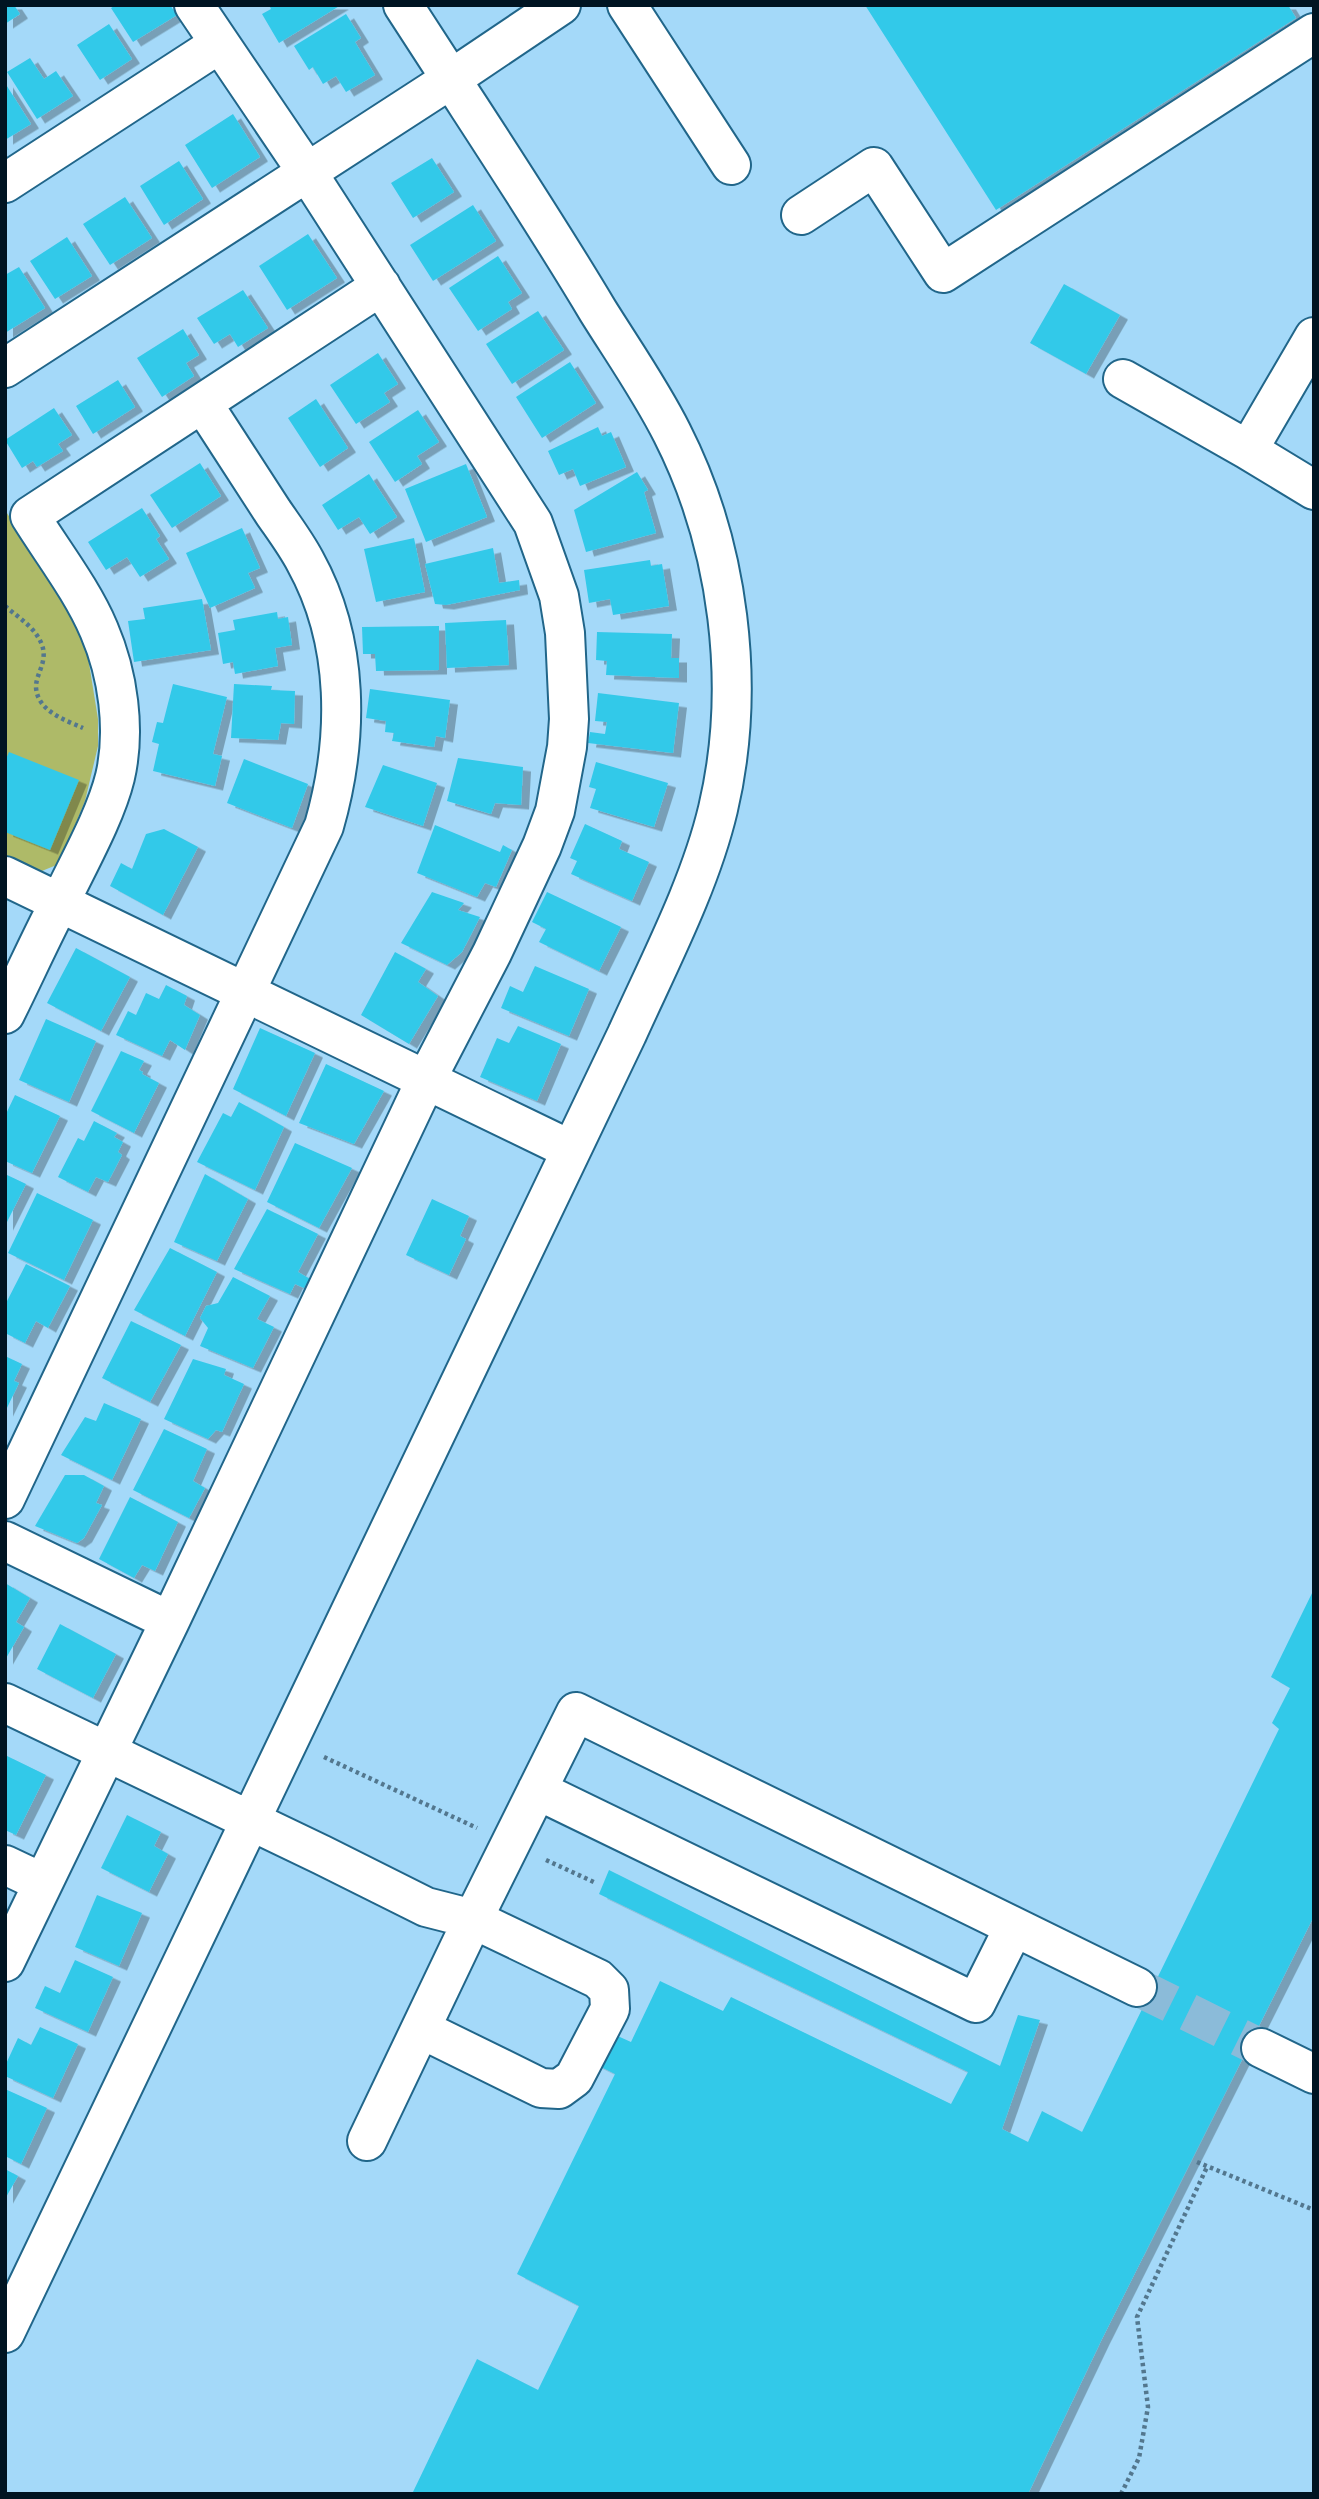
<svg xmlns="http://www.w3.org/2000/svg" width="1319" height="2499" font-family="Ubuntu,sans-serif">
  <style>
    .green { fill: #aeba68 }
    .building { fill: #33c9e9; filter: url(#shadow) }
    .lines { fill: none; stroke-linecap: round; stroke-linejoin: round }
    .minor-tunnel { stroke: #8bbbd9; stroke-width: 38; stroke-dasharray: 38 19; stroke-linecap: butt }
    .minor-casing { stroke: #21668a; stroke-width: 42 }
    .path { stroke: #53778e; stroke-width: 4.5; stroke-dasharray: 3.5 3.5; stroke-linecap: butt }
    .minor { stroke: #fff; stroke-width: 38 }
  </style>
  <defs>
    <filter id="shadow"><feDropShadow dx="8" dy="4.5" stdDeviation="0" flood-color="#0004"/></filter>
  </defs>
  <rect width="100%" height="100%" fill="#a4d9f9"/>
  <!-- green -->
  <path class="green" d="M5 510 64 603 87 651 98 719V746L85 801 59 864 37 873 5 858Z"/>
  <!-- building -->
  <path class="building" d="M5 5H14L20 14 5 24Z
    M116 5H170L177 15 133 42 111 8Z
    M269 5H341L279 43 262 14 271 9Z
    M865 5H1288L1296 18 996 210Z
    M346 14 361 38 355 42 375 75 346 92 336 76 323 84 313 67 309 70 294 46Z
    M109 24 132 59 100 80 77 45Z
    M30 58 44 79 56 71 73 96 37 119 7 72Z
    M5 83 31 124 5 140Z
    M233 114 260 157 212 188 185 145Z
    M432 158 454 192 413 218 391 183Z
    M179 161 203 199 164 225 140 186Z
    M125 197 152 238 110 265 83 224Z
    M473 205 496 241 433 281 410 245Z
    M308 234 337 278 287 310 259 266Z
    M67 237 92 276 55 299 30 261Z
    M498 256 522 293 508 302 512 309 478 331 449 288Z
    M19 267 45 308 5 333V275Z
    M1064 284 1120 315 1086 374 1030 343Z
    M243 290 268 328 238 347 230 334 214 344 197 318Z
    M538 311 564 350 512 384 486 344Z
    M183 329 199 355 186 363 194 376 162 397 137 358Z
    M378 353 398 384 384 393 390 402 356 424 330 385Z
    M570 362 596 403 542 438 516 397Z
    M118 380 135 407 93 434 76 406Z
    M316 399 348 448 320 467 288 418Z
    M54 408 72 435 58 444 63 451 37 467 33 461 22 468 5 440Z
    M418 410 439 442 417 456 422 464 395 482 369 442Z
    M598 427 602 436 611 432 626 467 580 486 573 469 559 475 548 451Z
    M200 463 221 496 172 528 150 495Z
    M466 464 487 517 426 542 405 489Z
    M637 472 648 490 644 492 656 533 586 552 574 510Z
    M369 474 397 517 370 534 359 517 338 530 322 505Z
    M142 508 160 536 156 539 169 559 140 577 127 557 106 570 88 542Z
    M242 528 260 568 248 573 255 588 210 608 186 553Z
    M414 538 425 592 376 602 364 549Z
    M493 548 499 583 519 580 520 590 446 605 435 604 425 564Z
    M650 560 651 566 662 564 669 606 613 615 610 599 589 603 584 570Z
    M202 599 211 650 134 662 128 621 145 619 143 608Z
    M277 612 278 619 288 617 292 645 275 648 278 666 235 674 233 662 223 664 218 633 235 630 233 620Z
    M506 620 509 665 447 668 445 623Z
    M439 626V670L376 671 375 654H363L362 627Z
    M597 632 672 634 671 658H679V678L606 675 607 661 596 660Z
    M173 684 227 697 213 754 222 756 215 786 153 771 159 744 152 742 157 722 163 723Z
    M234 684 272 686 271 690 295 691 294 724 281 723 278 740 231 738Z
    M370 689 450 700 445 738 436 736 434 747 392 741 394 733 385 732 386 721 366 718Z
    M598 693 679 703 673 753 588 743 590 732 605 734 607 722 595 721Z
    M9 752 79 780 50 850 5 832V761Z
    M458 758 523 767 521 805 495 803 491 814 447 801Z
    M244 759 308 784 292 828 227 803Z
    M596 762 668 783 654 827 590 808 596 789 589 787Z
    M383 765 437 783 423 826 365 807Z
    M585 824 622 841 619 849 649 862 632 901 571 874 577 861 570 858Z
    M435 825 500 852 503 845 512 850 496 887 485 883 477 897 417 873Z
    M164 829 198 847 163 915 110 886 121 863 132 869 146 834Z
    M432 892 464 903 458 910 480 917 462 952 447 965 401 943Z
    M547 892 621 927 599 971 539 942 546 929 532 922Z
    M76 948 130 977 101 1031 47 1003Z
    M395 952 426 969 418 982 438 996 409 1044 361 1015Z
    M535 966 589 989 569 1036 501 1008 510 986 523 992Z
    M166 985 187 996 184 1005 200 1015 185 1050 170 1040 162 1056 116 1035 128 1011 136 1015 146 993 159 999Z
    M46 1019 96 1041 69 1102 19 1080Z
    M518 1026 561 1044 537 1101 480 1077 497 1038 509 1043Z
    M260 1028 315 1053 286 1116 233 1089Z
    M121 1051 144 1061 139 1070 143 1072 142 1074 159 1083 134 1133 91 1111Z
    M326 1064 384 1091 354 1144 299 1123Z
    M15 1095 60 1116 32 1173 5 1161V1116Z
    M239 1102 284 1127 255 1190 197 1162 223 1113 231 1117Z
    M94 1121 117 1133 114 1137 123 1142 118 1152 122 1155 108 1182 96 1177 88 1192 58 1177 78 1138 84 1141Z
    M295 1143 352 1168 319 1228 267 1202Z
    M5 1174 26 1184 5 1226Z
    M205 1174 248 1199 217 1261 174 1242Z
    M37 1193 93 1220 64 1280 8 1253Z
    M432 1199 469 1216 460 1236 466 1239 449 1275 406 1255Z
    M267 1209 318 1234 298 1272 310 1279 304 1288 295 1284 290 1294 234 1269Z
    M170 1248 217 1272 185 1336 134 1310Z
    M26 1264 70 1286 48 1328 36 1321 25 1343 5 1333V1305Z
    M233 1277 270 1296 257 1319 274 1327 253 1368 200 1346 208 1328 200 1318 206 1306 218 1303Z
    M131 1321 181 1345 150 1402 102 1378Z
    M5 1356 22 1364 14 1381 19 1383 5 1412Z
    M193 1359 226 1369 224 1375 244 1384 222 1432 216 1430 208 1439 164 1419Z
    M104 1403 141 1419 112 1480 61 1455 85 1417 96 1421Z
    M164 1429 207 1449 193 1481 205 1488 189 1518 133 1490Z
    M65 1475H84L104 1486 96 1503 102 1505 84 1538 77 1543 35 1526Z
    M130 1497 178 1522 155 1571 142 1565 134 1578 99 1559Z
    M5 1583 30 1598 16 1622 24 1627 5 1660Z
    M1314 1589V1916L1101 2341 1028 2494H412L477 2359 538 2390 579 2306 517 2274 615 2074 567 2050 582 2020 631 2042 660 1981 723 2011 731 1997 951 2104 968 2072 599 1894 609 1870 1000 2066 1018 2015 1040 2020 1002 2129 1028 2142 1042 2111 1082 2132 1279 1729 1272 1723 1290 1688 1271 1677Z
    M60 1624 116 1654 93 1698 37 1669Z
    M5 1755 46 1775 16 1835 5 1830Z
    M127 1815 161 1832 154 1846 168 1854 149 1892 101 1868Z
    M97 1895 142 1913 119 1966 75 1947Z
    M75 1960 113 1977 88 2032 35 2008 45 1986 60 1993Z
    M40 2027 78 2044 53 2098 5 2076V2066L18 2038 31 2045Z
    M5 2089 47 2108 21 2164 5 2156Z
    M5 2169 18 2176 5 2199Z"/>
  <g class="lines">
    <!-- minor-tunnel -->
    <path class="minor-tunnel" d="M1137 1987 1261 2048"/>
    <defs>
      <path id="minor" d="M627 5 731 165
        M5 183 219 44
        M801 215 874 167 943 273 1314 33
        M1314 337 1248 450 1314 490
        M5 368 451 79 403 5
        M1123 379 1248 450
        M5 876 571 1150
        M5 1014C25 974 43 933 64 894 81 859 106 814 115 777 126 730 118 674 99 630 82 590 53 553 30 516L381 286
        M5 1499 324 826C349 739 350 642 305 561 296 544 284 528 273 512 250 476 226 440 203 404
        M5 1541 170 1621
        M5 1703 322 1855 426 1907 473 1919 598 1979 609 1990 610 2009 574 2078 559 2089 541 2088 421 2029
        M537 1790 976 2003 1014 1927
        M5 1865 43 1883
        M5 1962 170 1621 426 1080 492 953 542 846 555 811 567 747 569 719 565 633 559 596 533 523 307 172 194 5
        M1261 2048 1314 2074
        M367 2141 473 1919 576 1712 1137 1987
        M5 2333 627 1034C659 963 700 885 718 809 747 686 729 545 672 433 651 391 623 351 598 311 551 232 501 156 451 79L561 5"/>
    </defs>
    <!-- minor casing -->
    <use href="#minor" class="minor-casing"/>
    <!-- path -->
    <path class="path" d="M5 606C19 618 36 628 42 645 48 662 36 673 36 687 37 711 65 720 83 728
      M324 1757 477 1828
      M546 1860 596 1883
      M1197 2162 1314 2210
      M1121 2494 1139 2458 1148 2407 1137 2317 1207 2167"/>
    <!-- minor -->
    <use href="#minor" class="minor"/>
  </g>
  <!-- border -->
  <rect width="1319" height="2499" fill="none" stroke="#001422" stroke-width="14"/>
</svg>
